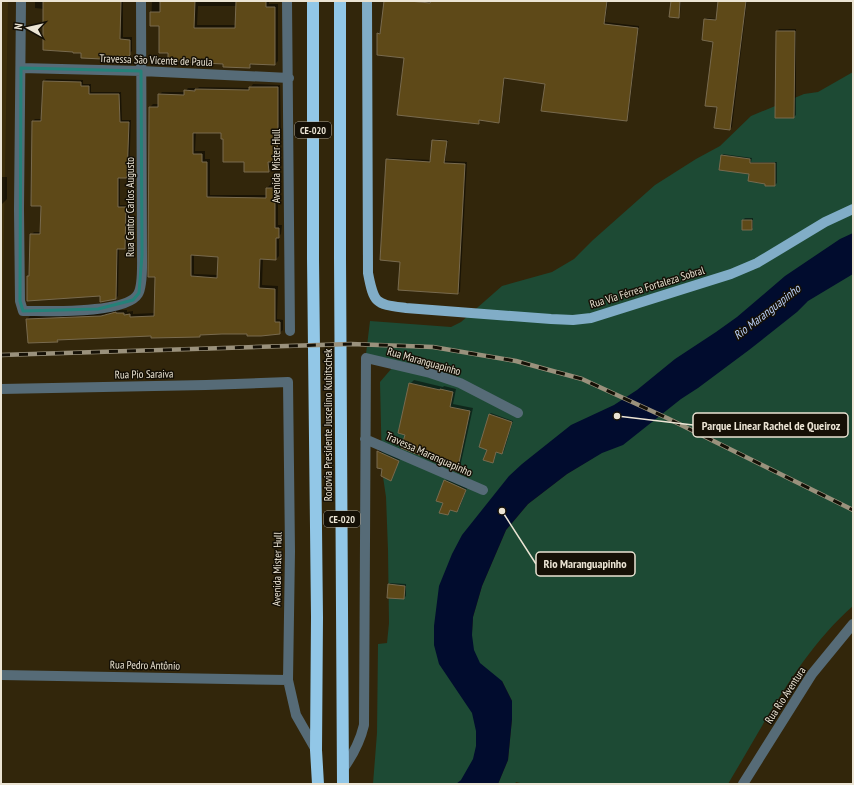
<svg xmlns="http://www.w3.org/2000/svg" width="854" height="785" font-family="'PT Sans Narrow',sans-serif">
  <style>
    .built { fill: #3e2f0b }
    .green { fill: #1d4a34; fill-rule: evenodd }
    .water { fill: #010c2e }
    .shadow { fill: #0007; fill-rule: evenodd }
    .building { fill: #5e4918; stroke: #786a4e; fill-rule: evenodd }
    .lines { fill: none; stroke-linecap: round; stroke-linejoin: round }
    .minor { stroke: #566b77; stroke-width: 10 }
    .major { stroke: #81adc7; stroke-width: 10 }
    .highway { stroke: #92c7e7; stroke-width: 12 }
    .rail-casing { stroke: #9a917c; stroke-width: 4.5 }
    .rail { stroke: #151006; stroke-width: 3; stroke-dasharray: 9; stroke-linecap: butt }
    .marked { fill: none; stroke: #258178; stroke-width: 3; stroke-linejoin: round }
    .labels { text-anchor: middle; stroke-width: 3; stroke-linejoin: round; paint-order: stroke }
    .shield { fill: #151006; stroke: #aba496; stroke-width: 1 }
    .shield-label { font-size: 10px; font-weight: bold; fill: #ebe4d4 }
    .street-label { font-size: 11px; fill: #ebe4d4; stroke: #151006 }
    .water-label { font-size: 12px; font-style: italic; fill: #b8cdf5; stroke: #151006 }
    .leader { fill: none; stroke: #ebe4d4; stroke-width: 1.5 }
    .callout-dot { fill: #ebe4d4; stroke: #151006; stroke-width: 1.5 }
    .callout { fill: #151006; stroke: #ebe4d4; stroke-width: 1.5 }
    .callout-label { font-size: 12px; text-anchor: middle; font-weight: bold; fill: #ebe4d4 }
  </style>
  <rect width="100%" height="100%" fill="#32260b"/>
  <!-- built -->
  <path class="built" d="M1 1H8L2 340H1Z"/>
  <!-- green -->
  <path class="green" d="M853 72V606C800 652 764 724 728 784H524L516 782 515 784H498L508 760 512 719V701L502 681 494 720 462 784H373L377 733 378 644 387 643 389 623 388 550 386 497 382 470 380 382 398 361 366 354 370 321 451 327 461 322 502 286 552 272 574 259 593 240 655 185 696 159 720 146 751 116 804 94 818 92ZM578 449 593 458 567 474 528 504 506 530 482 586 473 617 472 632V557Z"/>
  <!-- water -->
  <path class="water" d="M853 233V274L808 301 797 312 749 350 698 388 681 399 623 445 602 453 567 474 528 504 506 530 482 586 473 617 472 635 474 650 480 663 502 681 512 701V719L508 760 498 784H456L461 780 473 759 476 746V731L472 713 439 664 434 645V626L439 586 452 554 462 535 509 476 522 464 571 425 614 405 637 390 675 359 716 332 737 317 785 276 840 239Z"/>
  <!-- shadow -->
  <path class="shadow" d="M35 1H123V37H132V51L123 59 82 52 44 9 35 8Z
    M152 1H269V4H278V61L275 64 253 63 250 67 224 64 169 52 160 25H151ZM198 6H237L236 25H197Z
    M385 1H608L605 22 639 26 628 119 627 120 546 83 505 77 500 120 498 122 481 120 479 123 378 34 381 32Z
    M672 1H681L680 15 679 17Z
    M719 1H747L732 127 730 129 714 41 705 20 707 18 717 19Z
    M779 29H796V115L794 117 777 31Z
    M46 79 83 80V84H91V92H121L122 120H131L129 175 127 177H120V205H128L127 246 125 248H119L118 296 116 298 28 277 30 275 31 235 34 232H41L42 205 33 121 35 119H42L44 81Z
    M253 84 280 85 281 135 279 136 281 151 279 153V158L276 161H271V168L268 171 245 161 224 138 222 132H196L195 151H205V159H210V195H267V188L270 185H278V225H282L281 234 279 236V256L276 259 263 258 262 285 278 286 277 319 283 320V330L279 333 201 334 200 336 152 335 59 339 57 341 27 319 30 316 104 313 119 310H127V312L133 311V314L155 313 156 276 150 107 153 104H159V95L162 92H185L188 88H198L199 87 250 88ZM194 254 219 256 218 275 194 274Z
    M435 139 448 140 445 161 467 162 460 292 458 293 399 289 401 261 387 160 389 158 432 160 433 140Z
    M723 154 752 158 751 162H777V183L775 185 766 183 722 156Z
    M1 156V177H7V199L1 205Z
    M745 218H753V228L751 229 743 220Z
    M414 380 443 387 444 386 456 389 453 404 473 408 460 467 456 470 431 456 406 434 410 384Z
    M491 413 513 421 504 451 502 453 497 451 492 462 488 449 490 414Z
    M379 450 400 459 392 478 383 468 378 452Z
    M447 479 467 488 459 509 457 511 451 509 448 514 444 503 445 481Z
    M390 583 406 584V596L404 598 389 585Z"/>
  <!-- building -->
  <path class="building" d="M43 1H121L120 39 130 40V55L124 60 81 58V53H73V52L43 50Z
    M160 1H195L194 28H235L236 1H266V7H275V65L250 64V68L223 67V64L168 61V53H159V26H150V12H160Z
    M384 1H409L430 3 431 1H607L604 24 638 28 627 121 541 111 545 84 504 78 499 123 479 120V124L397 115 404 58 377 55V33L380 34Z
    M671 1H680L679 18 669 17Z
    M718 1H746L730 130 714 128 717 107 705 106 713 42 702 40 704 19 716 20Z
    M776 31H795L794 118H775Z
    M43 81 81 82V86H89V94H119L120 122H129L127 178H118V207H126L125 249H117L116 299 100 302V296L27 301V276H29L30 234H40L41 206H31L32 121H41Z
    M249 87H278V139H277L278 156H277V162H268L269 172H244V162H223V139H221V133H193V154H202V162H207V197L266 198V188H275V228H279V238H276V260L260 259 259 288 275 289V322H280V334L261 336H247V334H222L200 335V337L151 338V336L57 340 58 342 28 343 26 319 101 316 116 312V313H124V315L130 314V317L154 316 155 277H148L149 107H158V94L184 95V90L195 91V89L249 90ZM191 255 218 257 217 278 191 276Z
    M432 140 447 141 444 163 465 164 458 294 398 290 400 262 380 260 386 159 430 162Z
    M721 155 750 159V163H775V186H765V184L748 181 749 174 719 170Z
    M742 220H752V230H742Z
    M409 383 440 390V389L453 392 450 407 470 411 457 472 436 461 429 459 430 457 419 455 401 448 405 435 398 433Z
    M489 414 512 422 502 454 496 452 493 463 483 460 487 450 479 447Z
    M377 451 399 461 391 481 381 476 382 469 377 468Z
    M444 480 466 490 457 512 450 510 448 515 439 513 443 503 436 501Z
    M388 584 405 586 404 599 387 598Z"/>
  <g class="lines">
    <!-- minor -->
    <path class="minor" d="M21 1 19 209 20 301 23 311H26C49 311 126 314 138 294 143 286 142 265 142 255L141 1
      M287 1 290 331
      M21 68 141 71 289 78
      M1 389 206 385 288 382 290 551 288 680 296 715 316 750
      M365 439 483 490
      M1 675 288 680
      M343 769C353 755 360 742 364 725L366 358 430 373 460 383 518 413
      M743 784 812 674 853 624"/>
    <!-- major -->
    <path class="major" d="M367 1 368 273C374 305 376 304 406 308L551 319 573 320 591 318 731 274 757 263 825 222 853 209"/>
    <!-- highway -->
    <path class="highway" d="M313 1V259L317 617 316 750 318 784
      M340 1V258L343 784"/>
    <defs>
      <path id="rail" d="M1 355 351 344 433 347 516 361 582 379 667 418 853 510"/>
    </defs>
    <!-- rail casing -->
    <use href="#rail" class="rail-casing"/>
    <!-- rail -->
    <use href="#rail" class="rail"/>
  </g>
  <!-- marked area -->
  <path class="marked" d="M21 68 141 71 142 255 139 293 133 300 98 309 23 311 20 301Z"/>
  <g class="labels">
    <!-- shield labels -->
    <g class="shield">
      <rect x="295" y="122" width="36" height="16" rx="3"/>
      <rect x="324" y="511" width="36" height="16" rx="3"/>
    </g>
    <g class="shield-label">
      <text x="313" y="134">CE-020</text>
      <text x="342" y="523">CE-020</text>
    </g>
    <!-- street labels -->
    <g class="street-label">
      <text transform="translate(156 60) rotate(2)" y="4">Travessa São Vicente de Paula</text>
      <text transform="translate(276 166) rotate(-90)" y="4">Avenida Mister Hull</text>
      <text transform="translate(130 207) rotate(-90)" y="4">Rua Cantor Carlos Augusto</text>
      <text transform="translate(647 287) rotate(-17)" y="4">Rua Via Férrea Fortaleza Sobral</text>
      <text transform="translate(424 361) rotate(16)" y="4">Rua Maranguapinho</text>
      <text transform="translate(144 374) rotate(-1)" y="4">Rua Pio Saraiva</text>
      <text transform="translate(328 425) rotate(-90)" y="4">Rodovia Presidente Juscelino Kubitschek</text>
      <text transform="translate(429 454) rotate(24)" y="4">Travessa Maranguapinho</text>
      <text transform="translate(277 569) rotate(-89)" y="4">Avenida Mister Hull</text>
      <text transform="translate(145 665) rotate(1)" y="4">Rua Pedro Antônio</text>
      <text transform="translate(785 695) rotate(-57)" y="4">Rua Rio Aventura</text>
    </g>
    <!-- water labels -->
    <g class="water-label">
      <text transform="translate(767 312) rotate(-38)" y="4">Rio Maranguapinho</text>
    </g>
  </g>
  <!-- callouts -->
  <path class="leader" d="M617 416L693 425M502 511L536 564"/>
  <g class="callout-dot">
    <circle cx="617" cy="416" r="4"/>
    <circle cx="502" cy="511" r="4"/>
  </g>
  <g class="callout">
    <rect x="693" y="413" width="155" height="24" rx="4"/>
    <rect x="536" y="552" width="99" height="24" rx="4"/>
  </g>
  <g class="callout-label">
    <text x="771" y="430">Parque Linear Rachel de Queiroz</text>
    <text x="585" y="568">Rio Maranguapinho</text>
  </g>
  <!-- border -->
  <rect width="854" height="785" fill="none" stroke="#ebe4d4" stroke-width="4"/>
  <!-- north arrow -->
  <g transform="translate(28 28) rotate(278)" stroke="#151006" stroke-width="3" paint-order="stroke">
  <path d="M0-3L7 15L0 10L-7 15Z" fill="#ebe4d4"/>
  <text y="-6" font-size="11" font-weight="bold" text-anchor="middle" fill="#ebe4d4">N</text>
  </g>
</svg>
